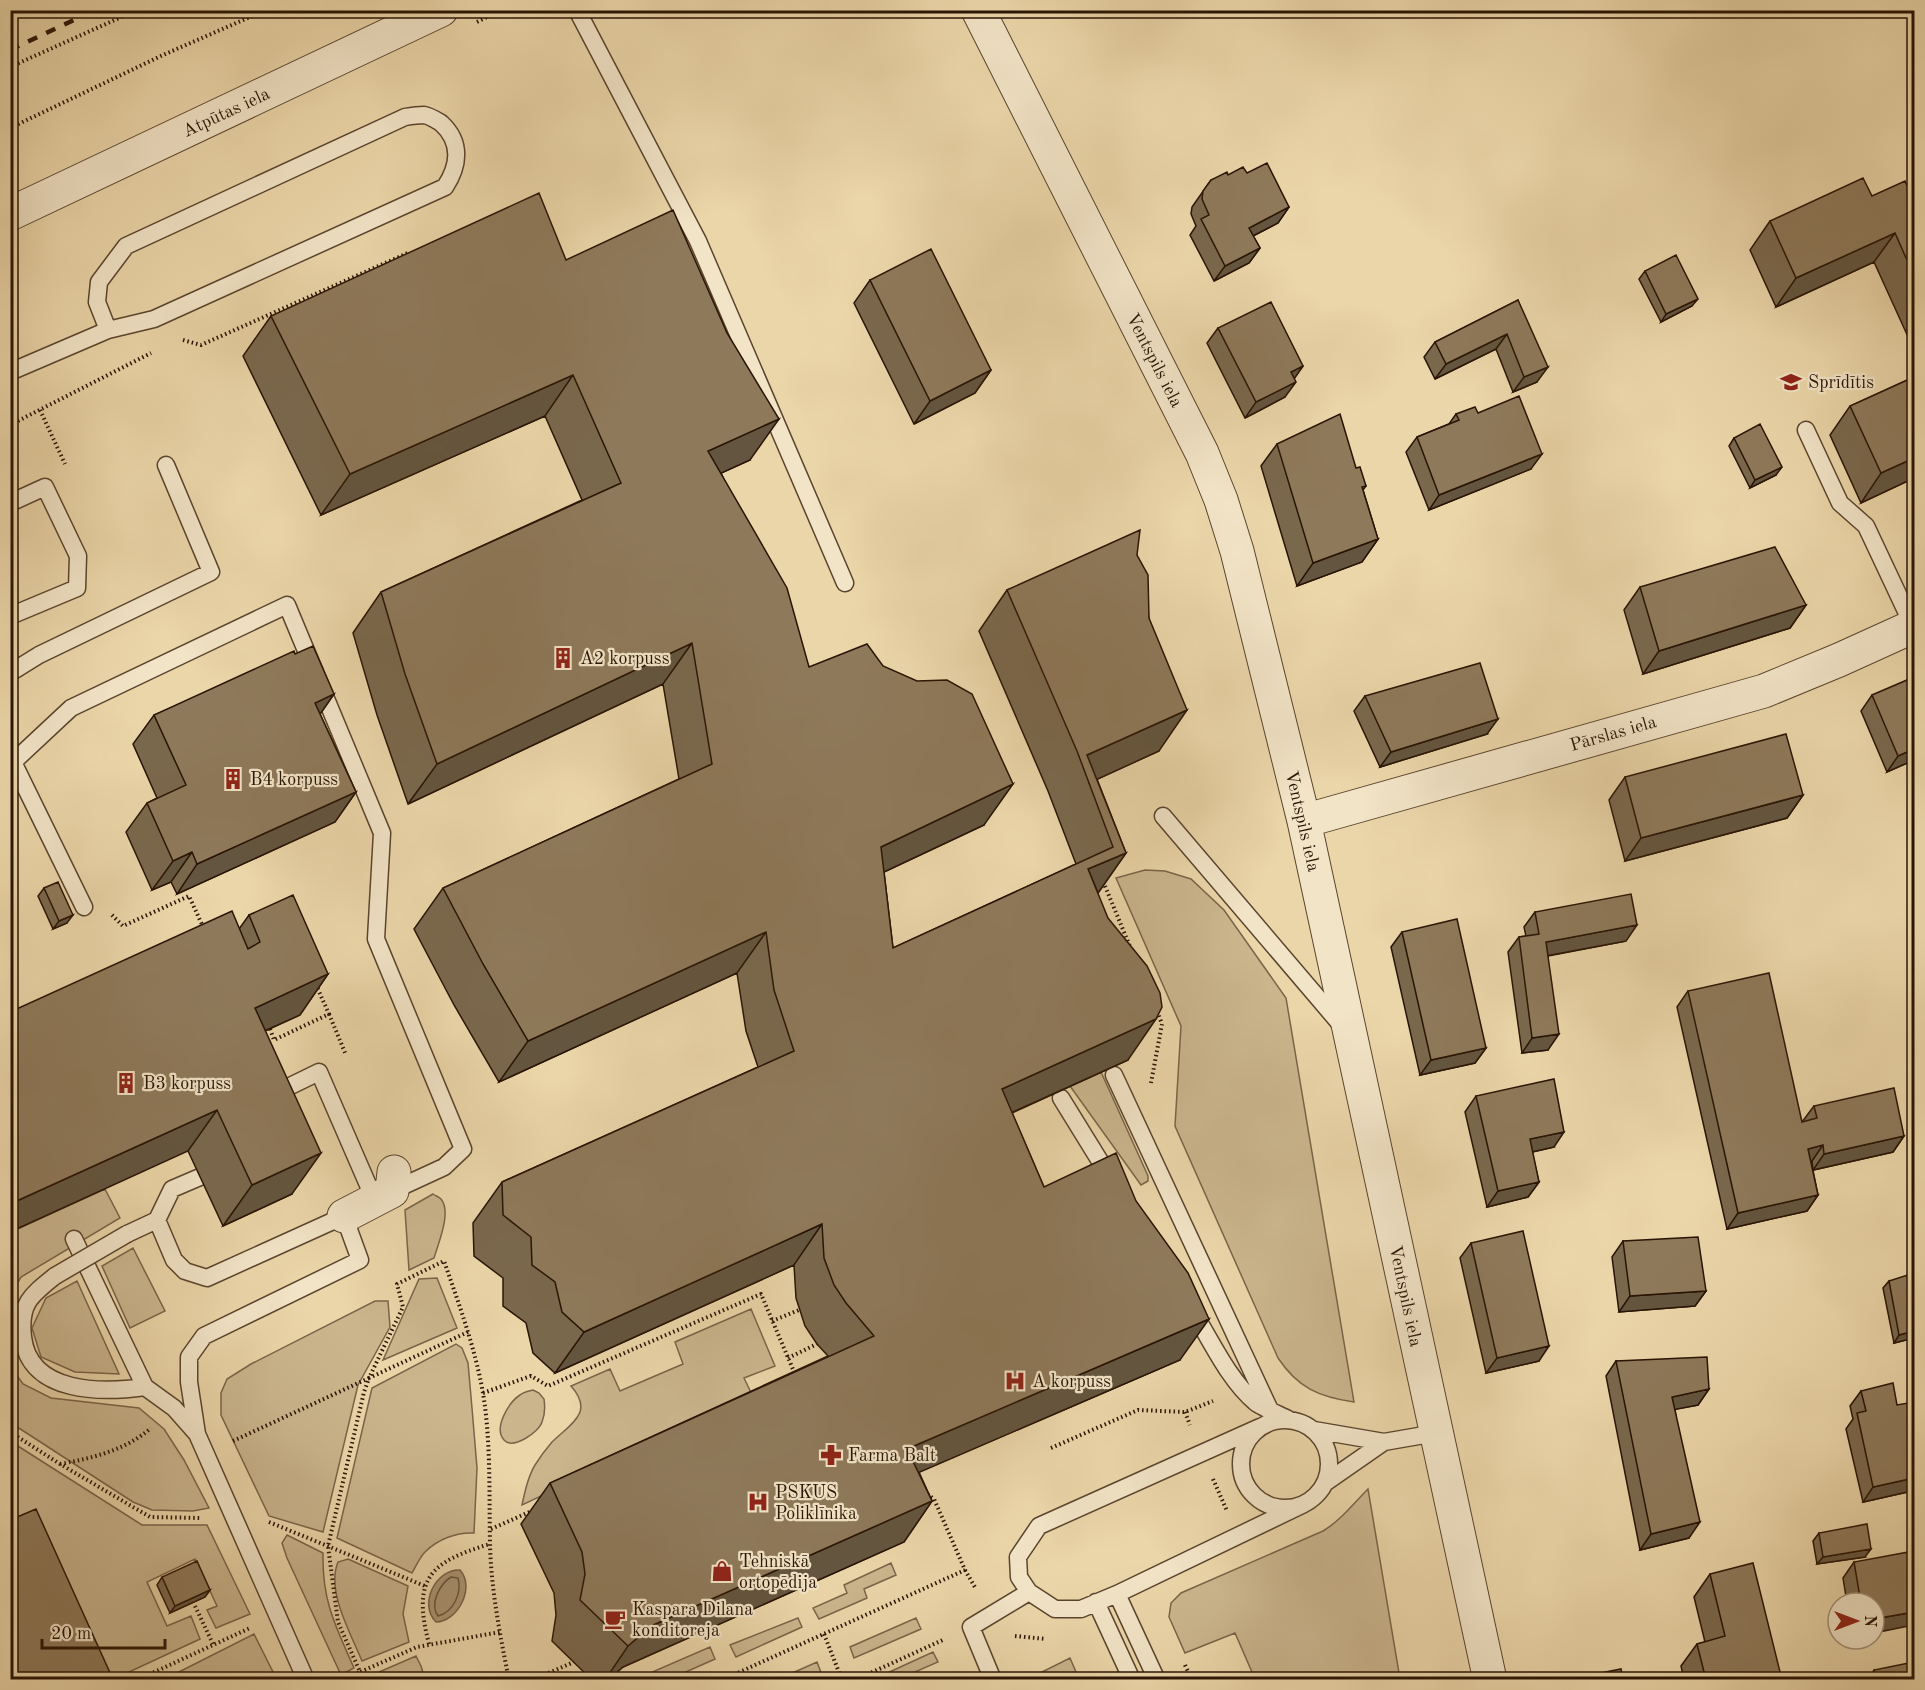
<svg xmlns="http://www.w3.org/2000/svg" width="1925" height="1690" font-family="'Old Standard TT',serif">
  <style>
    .green { fill: #cab58d; stroke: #7a6449; stroke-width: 1.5 }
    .water { fill: #a99471; stroke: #766146; stroke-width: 1.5 }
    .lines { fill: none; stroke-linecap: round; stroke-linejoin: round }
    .shore { stroke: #69543b; stroke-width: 1.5 }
    .lane-casing { stroke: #5a442e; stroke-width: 19 }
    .street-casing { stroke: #5a442e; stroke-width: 35 }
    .path { stroke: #291405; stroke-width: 4; stroke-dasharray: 1.5 3; stroke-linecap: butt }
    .lane { stroke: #f2e4c7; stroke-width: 16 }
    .street { stroke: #f2e4c7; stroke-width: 33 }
    .rail { stroke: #291405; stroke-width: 4.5; stroke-dasharray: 10 10; stroke-linecap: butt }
    .lane-bridge-casing { stroke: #5a442e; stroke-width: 19; stroke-linecap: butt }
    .lane-bridge { stroke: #f2e4c7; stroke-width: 16 }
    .wall { fill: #7a684d; stroke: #291405; stroke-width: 1.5 }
    .shaded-wall { fill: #63553f; stroke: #291405; stroke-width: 1.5 }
    .building { fill: #8e795a; stroke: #291405; stroke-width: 1.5 }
    .labels { text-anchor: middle; stroke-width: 4.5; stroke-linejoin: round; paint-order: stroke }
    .street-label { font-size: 18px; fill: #291405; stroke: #f2e4c7 }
    .poi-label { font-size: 18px; fill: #291405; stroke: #f2e4c7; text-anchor: start }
  </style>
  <rect width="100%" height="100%" fill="#ebd6a9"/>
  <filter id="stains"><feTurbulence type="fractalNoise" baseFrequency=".00333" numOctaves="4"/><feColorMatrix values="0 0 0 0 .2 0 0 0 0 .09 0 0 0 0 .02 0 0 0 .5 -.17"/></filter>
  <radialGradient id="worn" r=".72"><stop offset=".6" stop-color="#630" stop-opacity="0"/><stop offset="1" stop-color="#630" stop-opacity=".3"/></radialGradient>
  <!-- green -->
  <path class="green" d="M1145 870 1165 871 1191 879 1224 910 1286 998 1354 1402C1319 1397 1298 1388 1278 1358L1175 1126 1181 1026 1116 878Z
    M1101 1072 1148 1176V1181L1141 1185 1070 1086Z
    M105 1189 120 1218 21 1277 11 1294V1232Z
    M433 1194C436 1196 439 1197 441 1199 452 1212 438 1244 434 1258L409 1270 405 1210Z
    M133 1248 165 1311 130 1328 102 1266Z
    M437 1278 457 1328 383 1360 419 1279Z
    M77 1281 119 1374 75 1372 41 1357 32 1328 46 1298Z
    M375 1301H388L390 1327 358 1385 323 1532 269 1516 221 1415V1393L227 1379 251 1364Z
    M751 1309 775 1366 744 1378 753 1397 522 1505C525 1491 528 1477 535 1465 540 1457 546 1449 552 1442 570 1424 595 1413 571 1386L610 1369 620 1391 683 1364 675 1342Z
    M456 1344 462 1348 468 1363 472 1408 477 1468 474 1533C457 1532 438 1539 425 1552 420 1557 416 1566 412 1573L337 1538 372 1388Z
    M10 1366 23 1384 51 1398 139 1408 164 1429 184 1460 209 1508 193 1511 152 1510 133 1502 11 1423Z
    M533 1390 539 1393 544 1399C545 1406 545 1415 542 1422 539 1432 513 1450 504 1440 493 1428 509 1402 520 1395 523 1392 529 1391 533 1390Z
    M10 1441 142 1525H207L250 1614 216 1628 207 1610 217 1606 195 1559 147 1582 167 1626 191 1616 200 1639 114 1679H71L11 1551Z
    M1368 1489 1400 1679H1255L1235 1633 1185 1653 1169 1617 1171 1603 1181 1593 1323 1531C1341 1520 1353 1504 1368 1489Z
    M287 1535 323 1553C322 1601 335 1625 354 1668L341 1675 287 1558 282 1543Z
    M348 1559 408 1586 403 1614 409 1642 362 1661C351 1634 326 1591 338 1562Z
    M891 1563 896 1575 864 1589 867 1598 819 1619 813 1608 847 1593 844 1585Z
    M798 1618 802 1627 736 1657 730 1645Z
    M916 1618 921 1629 854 1658 850 1647Z
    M254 1634 274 1674 264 1679H165Z
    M710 1647 715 1659 670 1679H645L643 1676Z
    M933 1652 938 1662 899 1679 872 1680Z
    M416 1656 421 1666 425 1679H363Z
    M1070 1658 1079 1679H1028Z
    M817 1662 822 1675 812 1679H779Z"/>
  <!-- water -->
  <path class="water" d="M460 1570C476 1588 457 1622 436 1622 418 1604 436 1569 460 1570Z"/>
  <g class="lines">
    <!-- shore -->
    <path class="shore" d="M451 1577 458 1578C462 1592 454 1612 438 1616 429 1604 440 1584 451 1577Z"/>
    <defs>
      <path id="lane" d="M577 10 698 241 845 583
        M10 372 108 330 154 319 445 187C459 166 462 142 441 123 436 120 430 116 424 115 418 115 411 116 405 117L126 246 99 282 97 302 108 330
        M1806 430 1840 503 1866 526 1913 626
        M10 503 45 487 78 556 77 588 10 616
        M10 673 39 655 211 572 166 465
        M14 764 84 907
        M10 765 71 708 287 605 382 833 376 939 463 1149 444 1167 392 1191
        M1163 816 1342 1026
        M1114 1075 1269 1408
        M278 1092 319 1072 375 1201
        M1061 1098 1111 1179
        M127 1234 157 1220
        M74 1239 145 1387 174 1408 197 1434 306 1680
        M55 1276C31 1295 19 1304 23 1337 29 1394 102 1393 145 1387
        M1192 1310C1211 1340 1228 1379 1255 1402 1259 1406 1280 1415 1288 1419
        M1241 1464a44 44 0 1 1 88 0a44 44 0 1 1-88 0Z
        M1260 1427 1039 1526 1018 1557 1019 1577 1029 1592 1055 1609H1081L1117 1594 1304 1504
        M1314 1430 1384 1442 1436 1433
        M197 1434 189 1382V1357L204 1336 360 1260 344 1216 207 1278 185 1271 174 1260 157 1220 172 1189 200 1177
        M1325 1483 1384 1442
        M1117 1594 1155 1676
        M1096 1602 1132 1680
        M993 1680 971 1627 1029 1592"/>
      <path id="street" d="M978 10 1202 453 1221 500 1237 551 1304 821 1490 1680
        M10 214 441 10
        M1304 821 1764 691 1839 660 1914 626
        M344 1216 392 1191 394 1172"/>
    </defs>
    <!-- lane casing -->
    <use href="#lane" class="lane-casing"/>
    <!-- street casing -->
    <use href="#street" class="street-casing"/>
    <!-- path -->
    <path class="path" d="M477 22 501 10
      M10 67 137 10
      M10 128 163 55 266 10
      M183 340 201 345 410 252
      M40 410 65 464
      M10 425 151 353
      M1105 886 1131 949
      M112 915 123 926 189 896 204 929
      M329 1014 346 1055
      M270 1029 274 1040 329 1014 316 985
      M1151 1083 1162 1024 1157 1011
      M772 1321 799 1310
      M468 1332 369 1378 364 1392 328 1546 338 1622 360 1672 417 1647 500 1632
      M788 1358 817 1344
      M483 1393 531 1376 548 1386 761 1294 795 1374
      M1185 1412 1190 1425
      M10 1432 60 1464 150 1517 201 1518
      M233 1441 369 1378 403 1307 397 1284 444 1261C459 1304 475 1348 483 1393 491 1442 489 1494 490 1544 491 1589 500 1635 509 1680
      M1051 1448 1138 1410 1185 1412 1213 1401
      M60 1464C93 1458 126 1450 151 1428
      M1213 1479 1227 1511
      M269 1522 425 1586
      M491 1529 534 1510
      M965 1570 976 1589
      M195 1606 213 1644
      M824 1634 842 1680
      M1015 1636 1046 1639
      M429 1644C412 1579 429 1562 490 1544
      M1185 1665 1189 1674
      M137 1680 250 1628
      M346 1680 360 1672 363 1680
      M532 1680 574 1662
      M722 1680 965 1570 934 1499 926 1493
      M855 1680 945 1639"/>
    <!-- lane -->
    <use href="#lane" class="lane"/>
    <!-- street -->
    <use href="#street" class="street"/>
    <!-- rail -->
    <path class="rail" d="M10 16 21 10
      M10 50 95 10"/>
    <defs>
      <path id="lane-bridge" d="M55 1276 127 1234"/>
    </defs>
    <!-- lane-bridge casing -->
    <use href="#lane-bridge" class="lane-bridge-casing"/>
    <!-- lane-bridge -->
    <use href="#lane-bridge" class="lane-bridge"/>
  </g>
  <!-- wall -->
  <path class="wall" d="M1247 173 1289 207 1278 223 1253 236 1260 248 1249 263 1214 281 1190 235 1196 226 1191 214 1192 207 1211 180 1228 175Z
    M1872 196 1914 202V350L1874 262 1776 307 1750 250 1770 221Z
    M566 260 750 460 721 473 809 667 984 825 884 872 893 948 1076 864 1048 791 979 631 1007 590 1137 555 1149 618 1159 751 1097 779 1126 853 1098 893 1128 1060 1012 1113 1044 1187 1180 1360 919 1472 932 1501 904 1542 623 1667 608 1680H592L552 1641 556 1615 554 1593 521 1524 550 1483 828 1356 817 1344 805 1326 796 1298 794 1265 555 1373 533 1353 526 1323 503 1306V1278L474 1256 473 1223 502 1182 758 1067 746 1031 737 973 499 1082 454 1005 414 929 443 888 679 779 663 684 408 804 377 715 353 633 381 592 582 500 545 416 321 515 243 356 271 316Z
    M1645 271 1692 306 1661 322 1639 279Z
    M870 280 991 370 975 393 914 424 854 303Z
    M1518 300 1537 382 1513 392 1496 349 1435 379 1424 357 1435 342Z
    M1218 328 1303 366 1294 378 1285 397 1245 418 1207 343Z
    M1914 377V478L1861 503 1830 435 1850 406Z
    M1478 413 1531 469 1429 510 1406 452 1417 437 1449 424 1456 414Z
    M1734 438 1776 475 1750 488 1729 446Z
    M1277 444 1356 468 1366 486 1363 490 1378 539 1362 562 1297 586 1261 466Z
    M1640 587 1806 605 1790 628 1643 674 1624 610Z
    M295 654 334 694 320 714 356 792 335 822 177 894 171 882 152 890 126 832 147 803 157 798 133 744 154 715Z
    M1872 695 1914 760 1887 772 1861 711Z
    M1365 696 1487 734 1380 767 1354 711Z
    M1625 777 1803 795 1787 818 1625 861 1609 800Z
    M44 888 67 923 53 929 38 896Z
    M1535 912 1626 941 1548 956V1050L1522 1053 1508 952 1519 937 1526 936 1524 927Z
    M249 915 328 974 300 1015 265 1031 292 1194 223 1226 188 1151 239 929Z
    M1402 932 1486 1048 1475 1063 1420 1075 1391 947Z
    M1688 991 1802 1122 1814 1106 1904 1136 1893 1152 1813 1170 1812 1161H1811L1818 1195 1807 1211 1727 1229 1677 1007Z
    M1476 1096 1554 1147 1532 1152 1539 1182 1528 1197 1487 1207 1465 1112Z
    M1623 1241 1706 1291 1695 1306 1619 1312 1612 1257Z
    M1471 1243 1539 1361 1486 1373 1460 1258Z
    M1889 1281 1914 1338 1894 1343 1883 1288Z
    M1616 1361 1709 1389 1698 1405 1675 1409 1689 1538 1640 1550 1606 1376Z
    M1861 1391 1912 1491 1863 1502 1846 1429 1853 1419 1850 1406Z
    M1819 1533 1865 1557 1817 1564 1813 1541Z
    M1854 1562 1874 1603H1847L1843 1578Z
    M1710 1574 1782 1680H1684L1681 1666 1697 1644 1705 1642 1694 1597Z
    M162 1577 210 1590 205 1597 170 1613 157 1585Z
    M1874 1670 1914 1680H1868Z"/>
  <!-- shaded-wall -->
  <path class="shaded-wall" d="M1289 207 1278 223 1239 243 1249 228Z
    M1895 233 1874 262 1776 307 1796 278Z
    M1260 248 1249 263 1214 281 1225 266Z
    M1698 299 1692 306 1661 322 1666 314Z
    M1507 334 1496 349 1435 379 1446 364Z
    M1303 366 1292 382 1291 372Z
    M1548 367 1537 382 1513 392 1524 377Z
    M991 370 975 393 914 424 930 401Z
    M573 375 545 416 321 515 350 474Z
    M1296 382 1285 397 1245 418 1256 402Z
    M779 419 750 460 680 492 708 451Z
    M1542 454 1531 469 1429 510 1439 495Z
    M1914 458V478L1861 503 1881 473Z
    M1782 467 1776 475 1750 488 1755 480Z
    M1378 539 1362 562 1297 586 1313 563Z
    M1806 605 1790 628 1643 674 1659 651Z
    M692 643 663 684 408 804 437 764Z
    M334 694 314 723 315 703Z
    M1187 710 1159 751 1089 783 1087 755Z
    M1498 719 1487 734 1380 767 1391 752Z
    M1914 749V760L1887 772 1898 756Z
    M1013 784 984 825 852 887 881 847Z
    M356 792 335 822 177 894 197 864Z
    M1803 795 1787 818 1625 861 1641 838Z
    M192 852 171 882 152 890 173 861Z
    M1126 853 1098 893 1088 869Z
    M73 915 67 923 53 929 59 921Z
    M1637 925 1626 941 1535 958 1546 942Z
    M766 932 737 973 499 1082 528 1041Z
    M328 974 300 1015 226 1048 255 1008Z
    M1156 1019 1128 1060 973 1130 1002 1089Z
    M1559 1034 1548 1050 1522 1053 1532 1038Z
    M1486 1048 1475 1063 1420 1075 1431 1060Z
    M217 1110 188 1151 10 1232V1204Z
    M1564 1132 1554 1147 1519 1155 1530 1139Z
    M1904 1136 1893 1152 1813 1170 1824 1154Z
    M1823 1145 1812 1161 1797 1164 1808 1149Z
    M321 1153 292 1194 223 1226 252 1185Z
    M1539 1182 1528 1197 1487 1207 1498 1191Z
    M1818 1195 1807 1211 1727 1229 1738 1213Z
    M822 1224 794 1265 555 1373 584 1332Z
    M1706 1291 1695 1306 1619 1312 1630 1296Z
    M1209 1319 1180 1360 878 1490 907 1449Z
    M1914 1331V1338L1894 1343 1899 1335Z
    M1549 1346 1539 1361 1486 1373 1497 1358Z
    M1709 1389 1698 1405 1662 1412 1672 1397Z
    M1914 1478V1488L1912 1491 1863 1502 1873 1487Z
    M932 1501 904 1542 623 1667 608 1680H605L628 1646 651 1626Z
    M1700 1522 1689 1538 1640 1550 1651 1534Z
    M1871 1549 1865 1557 1817 1564 1823 1557Z
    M210 1590 205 1597 170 1613 175 1606Z
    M1914 1612V1625L1874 1633V1619Z"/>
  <!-- building -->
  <path class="building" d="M1267 163 1289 207 1249 228 1260 248 1225 266 1201 219 1209 215 1202 199 1203 191 1211 180 1227 172 1228 175 1243 167 1247 173Z
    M1863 178 1872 196 1905 181 1914 202V276L1895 233 1796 278 1770 221Z
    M539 193 566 260 673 210 727 333 779 419 708 451 787 588 809 667 867 644 883 666 917 681 947 680 972 694 1013 784 881 847 893 948 1113 847 1077 751 1007 590 1140 530 1137 555 1148 575 1149 618 1187 710 1087 755 1126 853 1088 869 1108 918 1147 966 1160 993 1162 1007 1156 1019 1002 1089 1044 1187 1116 1153 1136 1201 1188 1273 1209 1319 907 1449 932 1501 651 1626 628 1646 580 1600 585 1574 582 1552 550 1483 874 1336 846 1303 834 1285 824 1258 822 1224 584 1332 562 1312 555 1282 532 1265 531 1237 503 1215 502 1182 794 1051 774 990 766 932 528 1041 483 964 443 888 712 764 692 643 437 764 405 674 381 592 621 483 573 375 350 474 271 316Z
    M931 249 991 370 930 401 870 280Z
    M1676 255 1698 299 1666 314 1645 271Z
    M1518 300 1548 367 1524 377 1507 334 1446 364 1435 342Z
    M1271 302 1303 366 1291 372 1296 382 1256 402 1218 328Z
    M1914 377V458L1881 473 1850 406Z
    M1519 396 1542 454 1439 495 1417 437 1459 420 1456 414 1475 407 1478 413Z
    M1340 414 1356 468 1360 467 1366 486 1362 487 1378 539 1313 563 1277 444Z
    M1760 424 1782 467 1755 480 1734 438Z
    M1775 547 1806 605 1659 651 1640 587Z
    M313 646 334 694 315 703 356 792 197 864 192 852 173 861 147 803 186 785 154 715 294 651 295 654Z
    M1480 663 1498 719 1391 752 1365 696Z
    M1914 677V749L1898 756 1872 695Z
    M1786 734 1803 795 1641 838 1625 777Z
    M58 882 73 915 59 921 44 888Z
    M1631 894 1637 925 1546 942 1559 1034 1532 1038 1519 937 1539 934 1535 912Z
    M293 895 328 974 255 1008 321 1153 252 1185 217 1110 10 1204V1012L232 911 248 949 260 942 249 915Z
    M1457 919 1486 1048 1431 1060 1402 932Z
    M1769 973 1802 1122 1817 1118 1814 1106 1894 1088 1904 1136 1824 1154 1823 1145 1808 1149 1818 1195 1738 1213 1688 991Z
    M1554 1079 1564 1132 1530 1139 1539 1182 1498 1191 1476 1096Z
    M1523 1231 1549 1346 1497 1358 1471 1243Z
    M1698 1237 1706 1291 1630 1296 1623 1241Z
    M1914 1273V1331L1899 1335 1889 1281Z
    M1707 1357 1709 1389 1672 1397 1700 1522 1651 1534 1616 1361Z
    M1893 1383 1897 1405 1908 1403 1914 1435V1478L1873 1487 1857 1413 1866 1411 1861 1391Z
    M36 1509 111 1675 102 1680H10V1520Z
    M1867 1524 1871 1549 1823 1557 1819 1533Z
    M1914 1551V1612L1874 1619V1603H1861L1854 1562Z
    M197 1561 210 1590 175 1606 162 1577Z
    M1753 1563 1782 1680H1706L1697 1644 1725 1636 1710 1574Z
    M1914 1662V1680H1876L1874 1670Z
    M1621 1669 1623 1680 1571 1679Z
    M884 1674 887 1680H872Z"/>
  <!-- icons -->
  <defs>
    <symbol id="school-bare" viewBox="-9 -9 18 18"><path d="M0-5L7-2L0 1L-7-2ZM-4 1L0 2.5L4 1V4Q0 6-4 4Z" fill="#8f2418" stroke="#f2e4c7" stroke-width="2.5" paint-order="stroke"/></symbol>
    <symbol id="building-bare" viewBox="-9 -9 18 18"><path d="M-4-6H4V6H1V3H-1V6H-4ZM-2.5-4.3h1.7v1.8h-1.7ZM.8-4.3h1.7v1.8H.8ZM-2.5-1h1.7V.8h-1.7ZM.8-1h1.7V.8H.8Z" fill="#8f2418" stroke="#f2e4c7" stroke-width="2.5" paint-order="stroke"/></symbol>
    <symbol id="hospital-bare" viewBox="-9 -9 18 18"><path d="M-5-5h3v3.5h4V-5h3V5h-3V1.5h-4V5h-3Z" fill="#8f2418" stroke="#f2e4c7" stroke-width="2.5" paint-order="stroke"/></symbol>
    <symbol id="pharmacy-bare" viewBox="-9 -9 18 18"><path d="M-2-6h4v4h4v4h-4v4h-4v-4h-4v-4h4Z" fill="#8f2418" stroke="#f2e4c7" stroke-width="2.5" paint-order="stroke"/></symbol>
    <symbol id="shop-bare" viewBox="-9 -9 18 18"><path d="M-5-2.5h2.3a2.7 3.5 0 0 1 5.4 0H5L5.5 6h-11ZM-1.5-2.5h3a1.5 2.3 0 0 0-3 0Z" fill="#8f2418" stroke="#f2e4c7" stroke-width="2.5" paint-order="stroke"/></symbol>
    <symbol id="cafe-bare" viewBox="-9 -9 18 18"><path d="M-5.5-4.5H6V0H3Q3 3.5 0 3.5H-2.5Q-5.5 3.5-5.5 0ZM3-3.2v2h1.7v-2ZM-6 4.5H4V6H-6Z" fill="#8f2418" stroke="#f2e4c7" stroke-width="2.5" paint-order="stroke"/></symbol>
  </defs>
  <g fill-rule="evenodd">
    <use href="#school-bare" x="1776" y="367" width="30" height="30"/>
    <use href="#building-bare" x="548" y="643" width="30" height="30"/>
    <use href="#building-bare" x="218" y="764" width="30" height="30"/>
    <use href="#building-bare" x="111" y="1068" width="30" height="30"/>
    <use href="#hospital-bare" x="1000" y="1366" width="30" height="30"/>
    <use href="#pharmacy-bare" x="816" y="1440" width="30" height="30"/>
    <use href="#hospital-bare" x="743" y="1487" width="30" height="30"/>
    <use href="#shop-bare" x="707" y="1556" width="30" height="30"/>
    <use href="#cafe-bare" x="600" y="1604" width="30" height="30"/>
  </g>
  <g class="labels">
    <!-- street labels -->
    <g class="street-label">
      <text transform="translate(226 112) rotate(-25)" y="6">Atpūtas iela</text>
      <text transform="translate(1155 360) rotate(63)" y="6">Ventspils iela</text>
      <text transform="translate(1613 733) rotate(-16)" y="6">Pārslas iela</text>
      <text transform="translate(1303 821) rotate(77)" y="6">Ventspils iela</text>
      <text transform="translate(1406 1296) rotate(78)" y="6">Ventspils iela</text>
    </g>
    <!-- poi labels -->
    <g class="poi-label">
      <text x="1808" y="388">Sprīdītis</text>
      <text x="580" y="664">A2 korpuss</text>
      <text x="250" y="785">B4 korpuss</text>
      <text x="143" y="1089">B3 korpuss</text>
      <text x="1032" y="1387">A korpuss</text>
      <text x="848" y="1461">Farma Balt</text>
      <text x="775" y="1498">PSKUS<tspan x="775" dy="21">Poliklīnika</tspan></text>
      <text x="739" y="1567">Tehniskā<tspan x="739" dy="21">ortopēdija</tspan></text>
      <text x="632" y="1615">Kaspara Dilana<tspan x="632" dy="21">konditoreja</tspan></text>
    </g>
  </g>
  <!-- margin -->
  <rect width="1925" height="1690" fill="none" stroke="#ebd6a9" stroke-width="36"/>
  <rect x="12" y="12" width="1901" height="1666" fill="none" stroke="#291405" stroke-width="3"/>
  <rect x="18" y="18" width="1889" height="1654" fill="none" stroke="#291405" stroke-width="1.5"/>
  <!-- north arrow -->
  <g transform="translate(1856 1621) rotate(90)"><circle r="28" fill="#f2e4c7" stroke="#a29179" stroke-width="1.5"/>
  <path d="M0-4.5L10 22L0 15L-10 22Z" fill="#8f2418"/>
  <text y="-9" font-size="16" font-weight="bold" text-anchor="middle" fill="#291405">N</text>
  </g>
  <!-- scale -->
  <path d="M42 1639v9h123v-9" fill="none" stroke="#291405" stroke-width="3"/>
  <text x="51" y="1639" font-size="18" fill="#291405" stroke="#f2e4c7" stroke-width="4.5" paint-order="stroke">20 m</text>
  <rect width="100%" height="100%" filter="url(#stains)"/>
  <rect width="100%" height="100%" fill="url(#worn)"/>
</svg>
